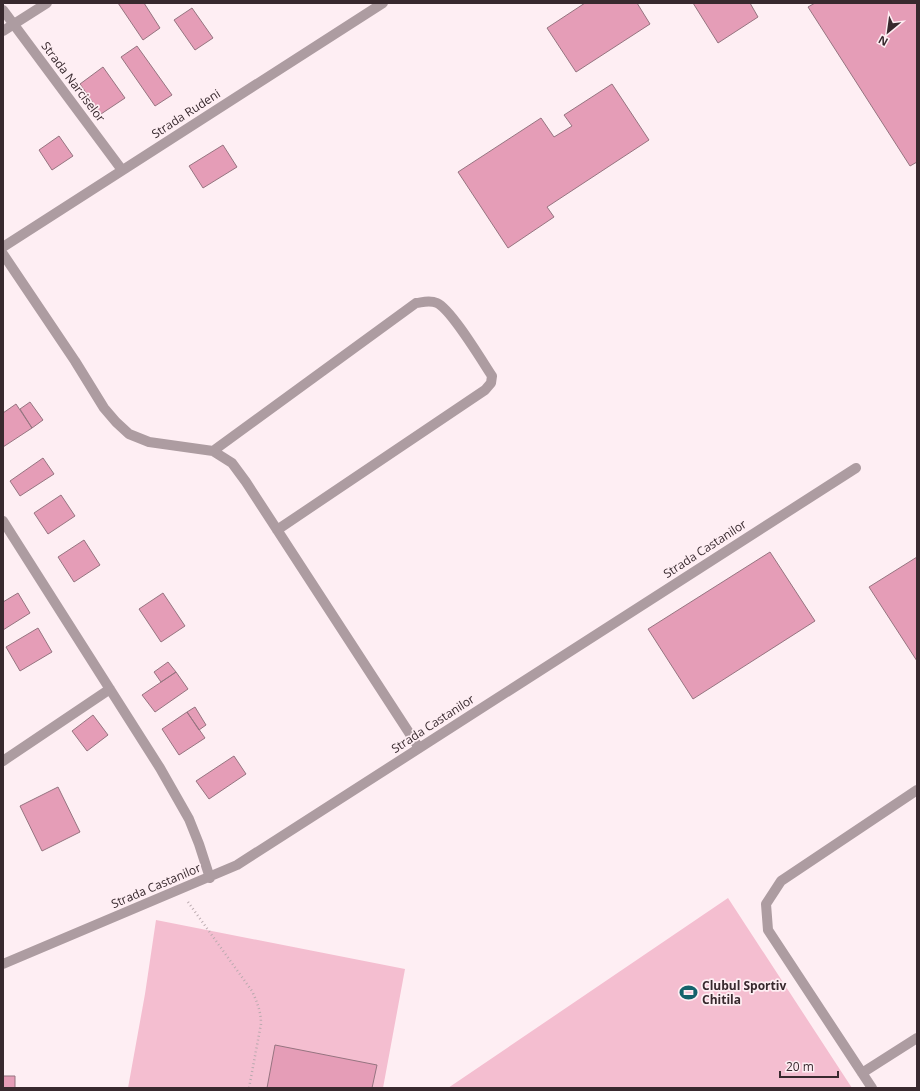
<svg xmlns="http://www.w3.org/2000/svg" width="920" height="1091" font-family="'Open Sans',sans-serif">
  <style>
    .green { fill: #f4bed0 }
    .building { fill: #e59db7; stroke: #967480 }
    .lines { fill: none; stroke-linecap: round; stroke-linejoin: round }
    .path { stroke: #b9a9ae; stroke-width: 2.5; stroke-dasharray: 1 3; stroke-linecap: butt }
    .minor { stroke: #ad9ca1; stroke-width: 10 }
    .labels { text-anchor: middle; stroke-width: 3.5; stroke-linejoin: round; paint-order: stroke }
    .street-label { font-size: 12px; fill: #38292e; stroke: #feeef3 }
    .poi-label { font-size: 12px; font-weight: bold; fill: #38292e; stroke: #feeef3; text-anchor: start }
  </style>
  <rect width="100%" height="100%" fill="#feeef3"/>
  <!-- green -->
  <path class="green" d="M728 898 852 1088H448Z
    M156 920 405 969 383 1088H128L145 994Z"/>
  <!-- building -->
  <path class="building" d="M118 3H144L160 28 143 40Z
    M585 3H637L650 24 576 72 547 28Z
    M693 3H750L758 17 718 43Z
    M815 3H917V162L910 166 808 7Z
    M192 8 213 38 195 50 174 20Z
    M137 46 172 95 155 106 121 57Z
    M103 67 125 98 101 114 80 84Z
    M612 84 649 140 547 207 554 217 508 248 458 172 541 118 554 137 572 126 564 115Z
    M59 136 73 156 52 170 39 150Z
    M223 145 237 167 203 188 189 166Z
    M30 402 43 420 32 428 20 409Z
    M16 404 32 428 3 447V413Z
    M43 458 54 474 20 496 10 481Z
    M61 495 75 516 48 534 34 513Z
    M84 540 100 565 74 582 58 557Z
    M770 552 815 621 693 699 648 629Z
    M917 557V661L869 587Z
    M18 593 30 613 3 630V602Z
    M163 593 185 626 161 642 139 609Z
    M38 628 52 652 20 671 6 647Z
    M168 662 176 672 161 682 154 672Z
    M176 672 188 689 155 712 142 695Z
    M195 707 206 725 199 730 187 712Z
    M187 712 205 738 179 755 162 729Z
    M93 715 108 735 87 751 72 731Z
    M234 756 246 774 209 799 196 781Z
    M58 787 80 832 42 851 20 806Z
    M275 1045 377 1065 372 1088H267Z
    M3 1076H15V1088H3Z"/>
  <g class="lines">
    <!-- path -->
    <path class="path" d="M188 902 252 991C257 1002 261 1011 261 1024L249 1088"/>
    <!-- minor -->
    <path class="minor" d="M3 10 122 170
      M3 31 47 3
      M3 247 383 3
      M3 254 75 361 104 408 116 422 129 434 149 442 213 451 232 463 246 482 419 748
      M213 451 416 303C424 302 430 300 437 303 451 309 482 361 492 376L491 383 485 390 277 530
      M3 521 160 768 189 819 199 844 210 878
      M3 761 110 689
      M3 964 237 865 856 468
      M862 1073 917 1038
      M872 1088 768 930 766 904 781 881 917 790"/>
  </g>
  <!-- icons -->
  <defs>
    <symbol id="stadium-bare" viewBox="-9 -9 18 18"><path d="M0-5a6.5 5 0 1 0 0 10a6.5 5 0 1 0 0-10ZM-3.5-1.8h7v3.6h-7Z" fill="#14626b" stroke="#feeef3" stroke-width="2.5" paint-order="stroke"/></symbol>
  </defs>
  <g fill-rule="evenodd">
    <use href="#stadium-bare" x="676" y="980" width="25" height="25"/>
  </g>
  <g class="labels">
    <!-- street labels -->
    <g class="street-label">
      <text transform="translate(73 82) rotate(53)" y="4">Strada Narciselor</text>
      <text transform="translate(186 114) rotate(-33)" y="4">Strada Rudeni</text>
      <text transform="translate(705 549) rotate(-33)" y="4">Strada Castanilor</text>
      <text transform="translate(433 724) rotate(-33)" y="4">Strada Castanilor</text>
      <text transform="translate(156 886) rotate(-23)" y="4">Strada Castanilor</text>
    </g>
    <!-- poi labels -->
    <g class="poi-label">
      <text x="702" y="990">Clubul Sportiv<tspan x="702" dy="14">Chitila</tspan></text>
    </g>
  </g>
  <!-- border -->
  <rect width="920" height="1091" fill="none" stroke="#38292e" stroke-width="8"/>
  <!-- north arrow -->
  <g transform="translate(888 32) rotate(209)" stroke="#feeef3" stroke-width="3" paint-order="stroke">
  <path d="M0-3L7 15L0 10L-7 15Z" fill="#38292e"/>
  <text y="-6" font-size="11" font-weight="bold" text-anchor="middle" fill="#38292e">N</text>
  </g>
  <!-- scale -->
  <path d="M780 1071v6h58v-6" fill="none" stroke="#38292e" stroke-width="2"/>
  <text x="786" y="1071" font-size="12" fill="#38292e" stroke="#feeef3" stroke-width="3" paint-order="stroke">20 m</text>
</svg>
